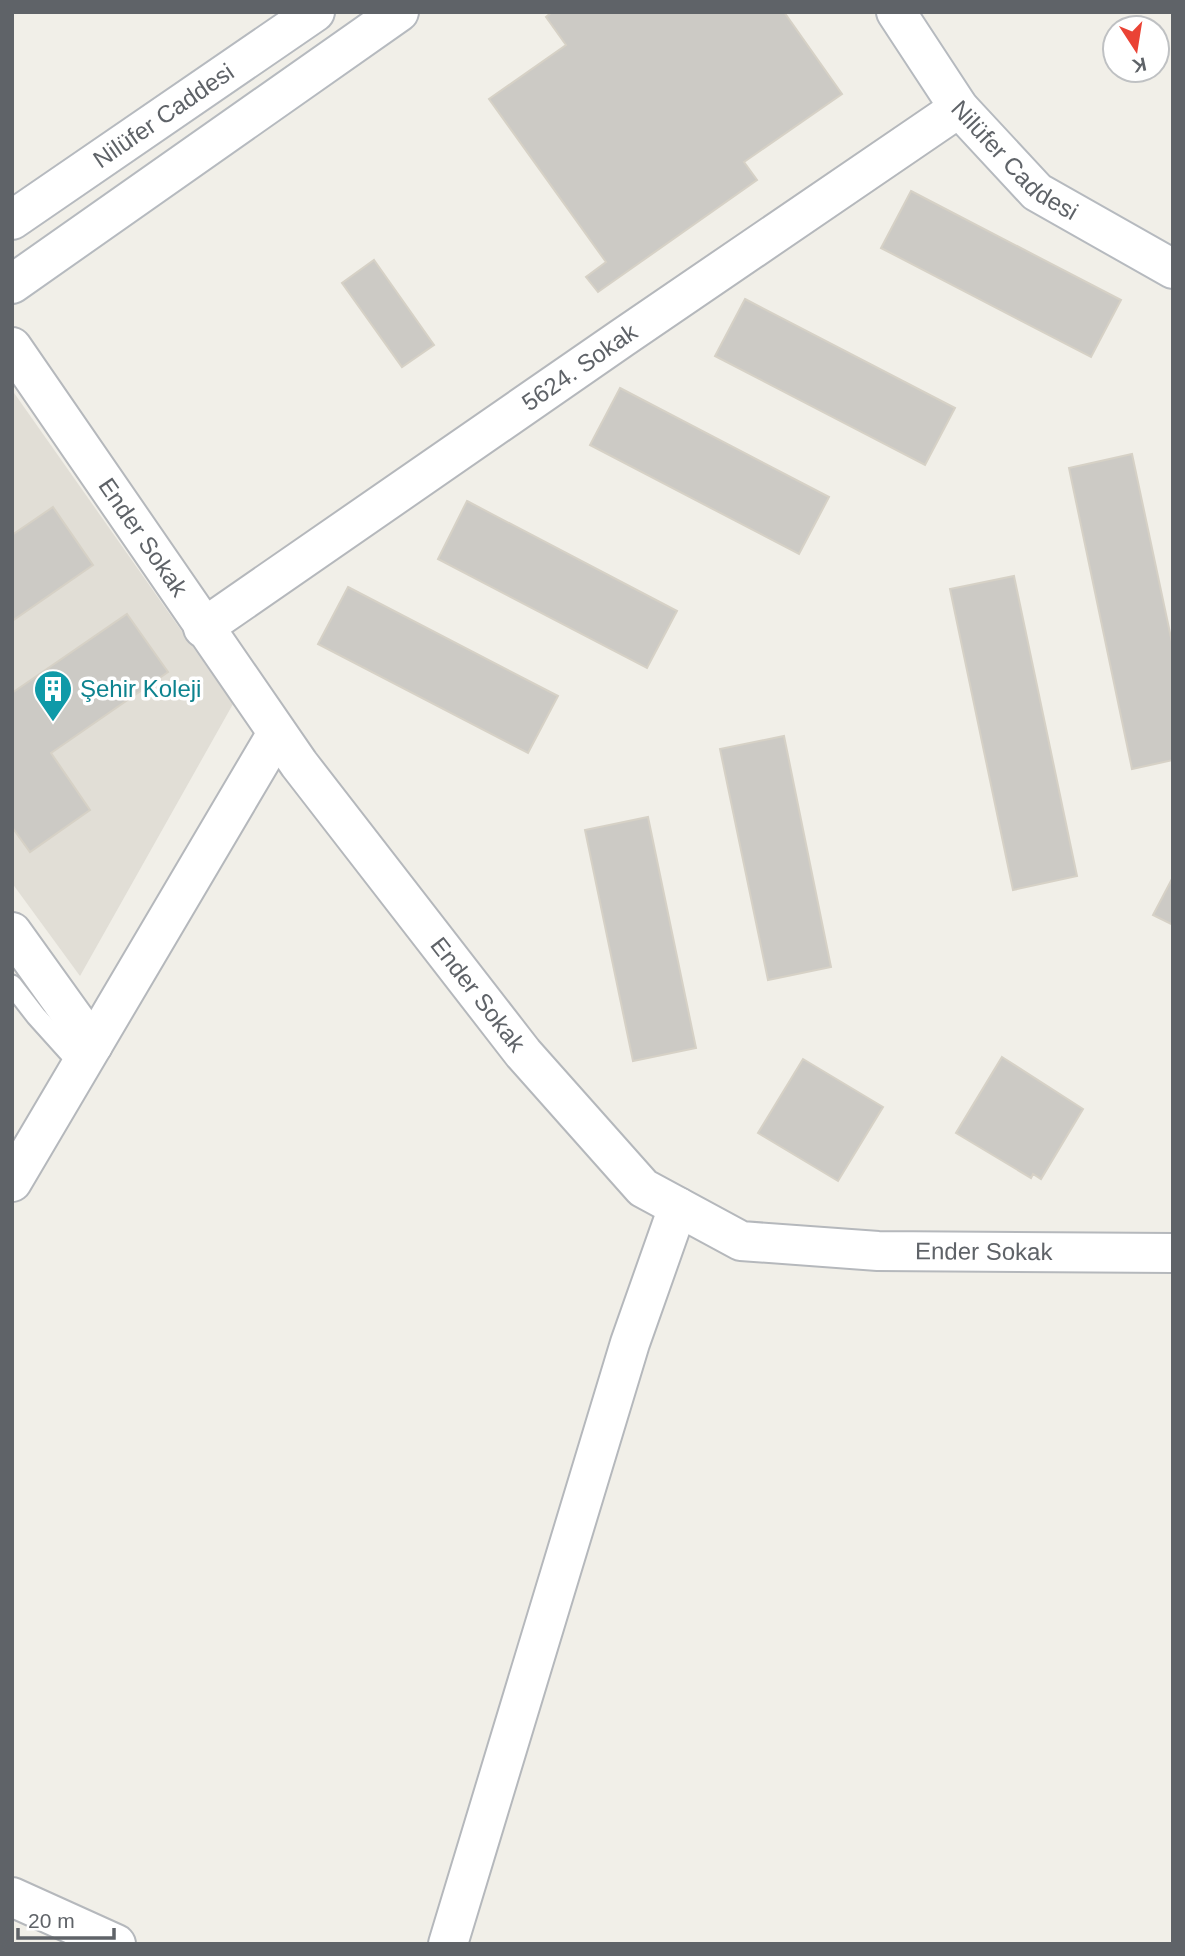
<svg xmlns="http://www.w3.org/2000/svg" width="1185" height="1956" font-family="Arial,sans-serif">
  <style>
    .education { fill: #e1ded6 }
    .building { fill: #cccac5; stroke: #d6d1c6; stroke-width: 2 }
    .lines { fill: none; stroke-linecap: round; stroke-linejoin: round }
    .lane-casing { stroke: #b5b8bc; stroke-width: 23 }
    .street-casing { stroke: #b5b8bc; stroke-width: 42 }
    .secondary-casing { stroke: #b6babf; stroke-width: 42 }
    .lane { stroke: #fff; stroke-width: 19 }
    .street { stroke: #fff; stroke-width: 38 }
    .secondary { stroke: #fff; stroke-width: 38 }
    .labels { text-anchor: middle; stroke-width: 7; stroke-linejoin: round; paint-order: stroke }
    .street-label { font-size: 24px; fill: #5f6368; stroke: #fff }
    .culture-label { font-size: 24px; fill: #0d838f; stroke: #fff; text-anchor: start }
  </style>
  <rect width="100%" height="100%" fill="#f1efe8"/>
  <!-- education -->
  <path class="education" d="M12 390 233 704 80 976 12 883Z"/>
  <!-- building -->
  <path class="building" d="M552 12H784L842 94 744 162 757 180 598 292 586 277 606 262 489 99 566 45 546 17Z
    M911 191 1121 300 1091 357 881 248Z
    M374 260 434 345 402 367 342 283Z
    M745 299 955 408 925 465 715 356Z
    M620 388 829 497 799 554 590 445Z
    M1132 454 1173 647V760L1132 769 1069 468Z
    M467 501 677 611 647 668 438 559Z
    M53 507 93 565 12 621V535Z
    M1014 576 1077 876 1013 890 950 589Z
    M348 587 558 696 528 753 318 644Z
    M127 614 168 672 51 753 90 810 30 852 12 827V693Z
    M784 736 831 967 768 980 720 749Z
    M648 817 696 1048 633 1061 585 830Z
    M1173 877V925L1153 915Z
    M1002 1057 1083 1109 1041 1179 1033 1174 1031 1178 956 1133Z
    M803 1059 883 1107 838 1181 758 1133Z"/>
  <g class="lines">
    <defs>
      <path id="lane" d="M12 985 36 1016 81 1066"/>
      <g id="street">
        <path id="s1" d="M12 347 299 764 523 1053 643 1188 741 1241 878 1251 1173 1253"/>
        <path id="s2" d="M203 628 622 338 959 108"/>
        <path d="M12 932 93 1045"/>
        <path d="M12 1182 277 733"/>
        <path d="M12 1897 116 1944"/>
        <path d="M448 1944 630 1343 678 1207"/>
      </g>
      <g id="secondary">
        <path id="s3" d="M896 12 959 108 1037 192 1173 269"/>
        <path id="s4" d="M12 220 315 12"/>
        <path d="M12 284 399 12"/>
      </g>
    </defs>
    <!-- lane casing -->
    <use href="#lane" class="lane-casing"/>
    <!-- street casing -->
    <use href="#street" class="street-casing"/>
    <!-- secondary casing -->
    <use href="#secondary" class="secondary-casing"/>
    <!-- lane -->
    <use href="#lane" class="lane"/>
    <!-- street -->
    <use href="#street" class="street"/>
    <!-- secondary -->
    <use href="#secondary" class="secondary"/>
  </g>
  <!-- icons -->
  <defs>
    <symbol id="building-pin" viewBox="-11 -11 22 30"><path d="M0 17L-7.5 6A9.5 9.5 0 1 1 7.5 6Z" fill="#0f9aa8" stroke="#fff"/><path d="M-4-6H4V6H1V3H-1V6H-4ZM-2.5-4.3h1.7v1.8h-1.7ZM.8-4.3h1.7v1.8H.8ZM-2.5-1h1.7V.8h-1.7ZM.8-1h1.7V.8H.8Z" fill="#fff"/></symbol>
  </defs>
  <g fill-rule="evenodd">
    <use href="#building-pin" x="31" y="667" width="44" height="60"/>
  </g>
  <g class="labels">
    <!-- street labels -->
    <g class="street-label">
      <text dy="8" stroke="none"><textPath href="#s4" startOffset="184">Nilüfer Caddesi</textPath></text>
      <text dy="8" stroke="none"><textPath href="#s3" startOffset="192">Nilüfer Caddesi</textPath></text>
      <text dy="8" stroke="none"><textPath href="#s2" startOffset="458">5624. Sokak</textPath></text>
      <text dy="8" stroke="none"><textPath href="#s1" startOffset="231">Ender Sokak</textPath></text>
      <text dy="8" stroke="none"><textPath href="#s1" startOffset="798">Ender Sokak</textPath></text>
      <text dy="8" stroke="none"><textPath href="#s1" startOffset="1407">Ender Sokak</textPath></text>
    </g>
    <!-- culture labels -->
    <g class="culture-label">
      <text x="80" y="697">Şehir Koleji</text>
    </g>
  </g>
  <!-- border -->
  <rect width="1185" height="1956" fill="none" stroke="#5f6368" stroke-width="28"/>
  <!-- north arrow -->
  <g transform="translate(1136 49) rotate(168)"><circle r="33" fill="#ffffff" stroke="#bfc1c3" stroke-width="2"/>
  <path d="M0-5L12 26L0 18L-12 26Z" fill="#ea4335"/>
  <text y="-10" font-size="19" font-weight="bold" text-anchor="middle" fill="#5f6368">K</text>
  </g>
  <!-- scale -->
  <path d="M18 1928v10h96v-10" fill="none" stroke="#5f6368" stroke-width="3.5"/>
  <text x="28" y="1928" font-size="21" fill="#5f6368" stroke="#ffffff" stroke-width="5" paint-order="stroke">20 m</text>
</svg>
